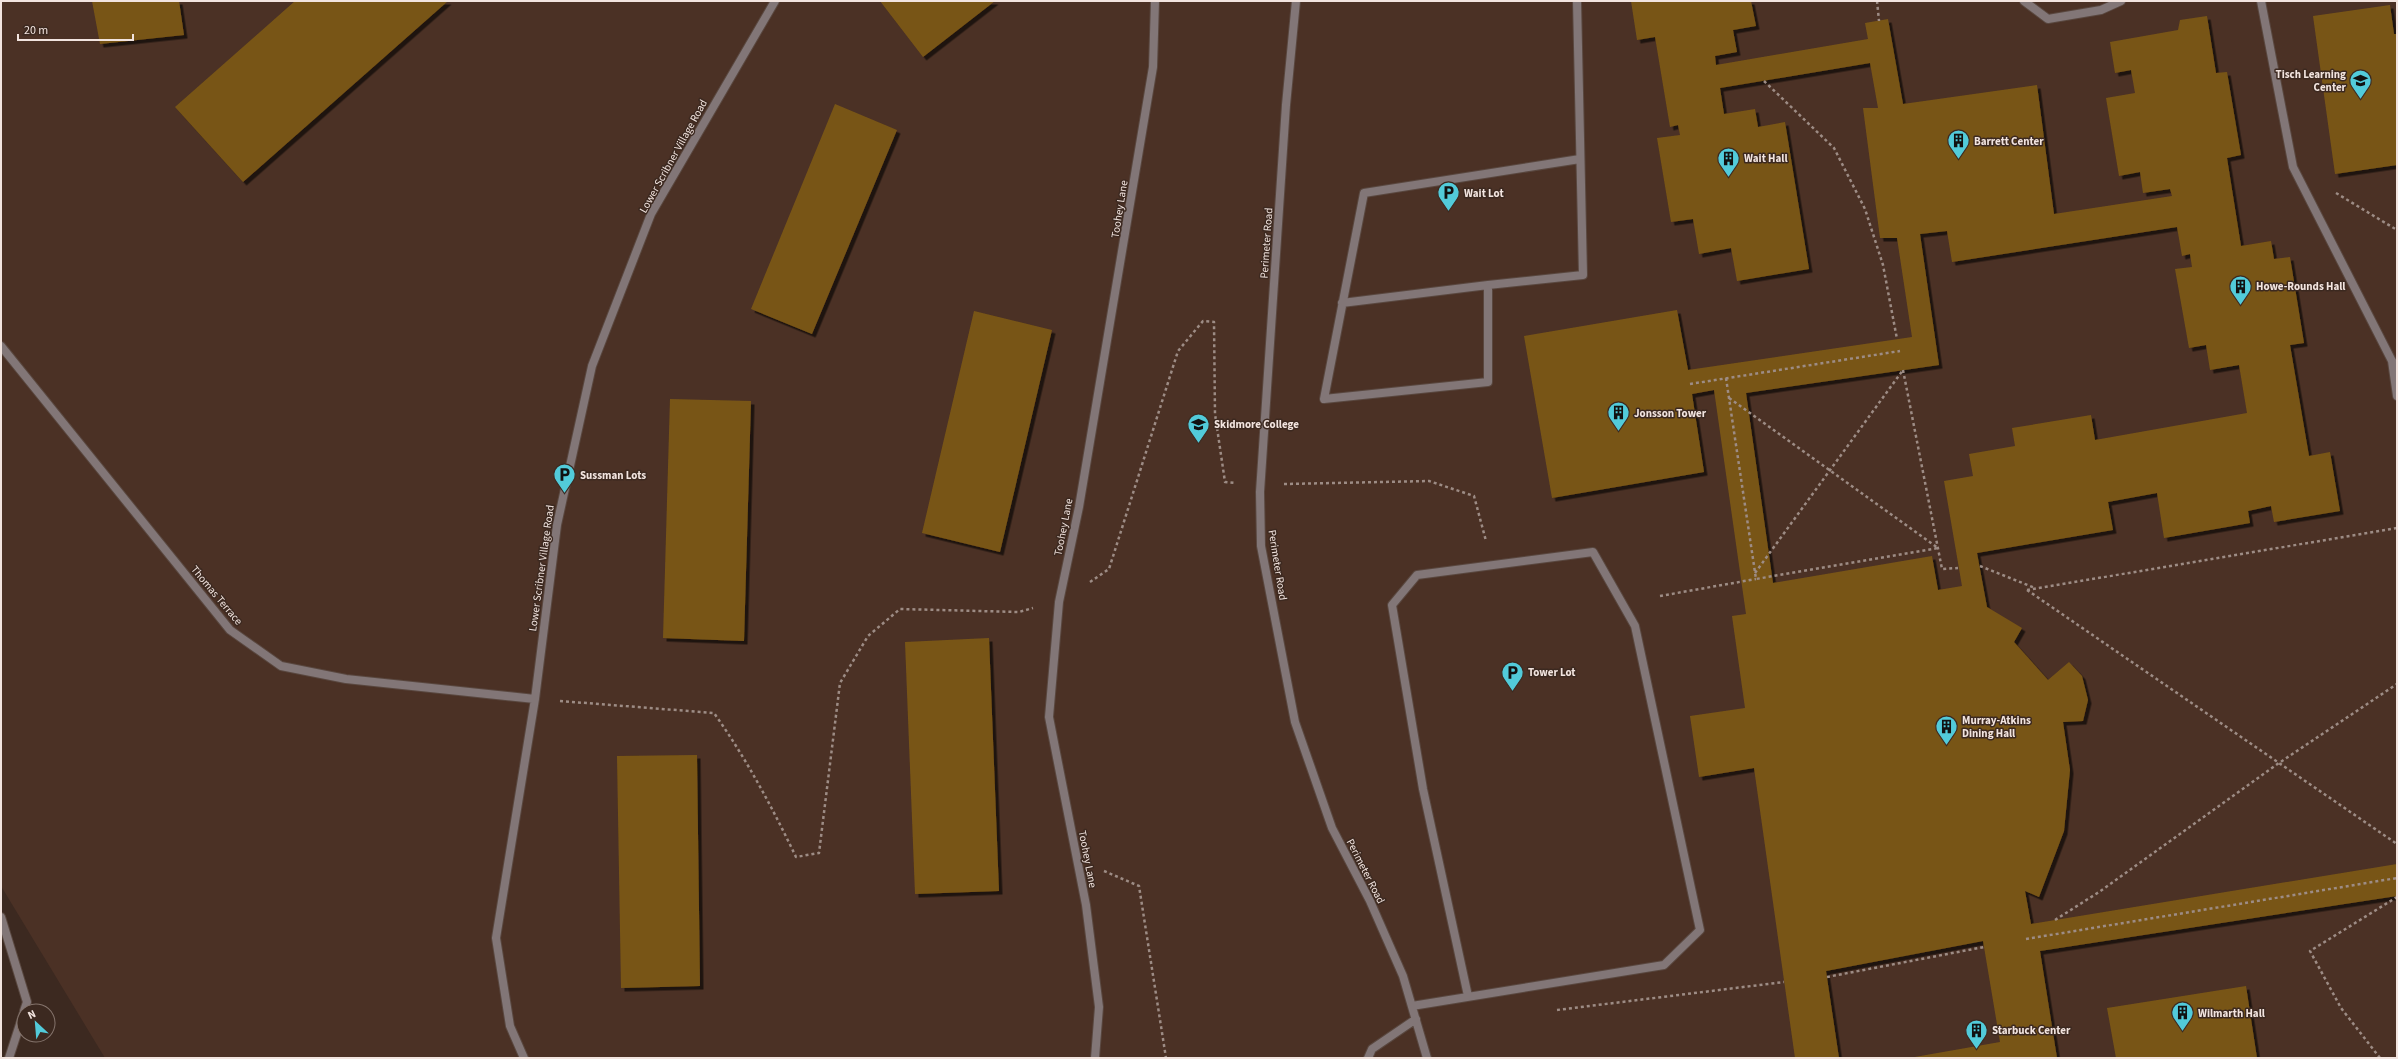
<svg xmlns="http://www.w3.org/2000/svg" width="2398" height="1059" font-family="'Source Sans 3',sans-serif">
  <style>
    .built { fill: #4b3125 }
    .building { fill: #785516; fill-rule: evenodd; filter: url(#shadow) }
    .lines { fill: none; stroke-linecap: round; stroke-linejoin: round }
    .lane-casing { stroke: #59473f; stroke-width: 10 }
    .path { stroke: #9d8c85; stroke-width: 2.5; stroke-dasharray: 3 3; stroke-linecap: butt }
    .lane { stroke: #827677; stroke-width: 8 }
    .labels { text-anchor: middle; stroke-width: 3; stroke-linejoin: round; paint-order: stroke }
    .poi-label { font-size: 11px; font-weight: bold; fill: #f2e4df; stroke: #3c2920; text-anchor: start }
    .street-label { font-size: 11px; fill: #f2e4df; stroke: #3c2920 }
  </style>
  <defs>
    <filter id="shadow"><feDropShadow dx="3.5" dy="3.5" stdDeviation="0" flood-color="#0009"/></filter>
  </defs>
  <rect width="100%" height="100%" fill="#3c2920"/>
  <!-- built -->
  <path class="built" d="M1 1H2397V1058H105L1 886Z"/>
  <!-- building -->
  <path class="building" d="M92 1H179L184 35 100 44Z
    M295 1H448L243 182 175 107Z
    M880 1H995L923 57Z
    M1631 1H1751L1756 26 1733 30 1737 52 1715 56 1716 65 1868 39 1865 23 1888 19 1903 104 2037 85 2054 214 2172 196 2170 189 2143 193 2140 172 2119 176 2106 98 2135 93 2131 70 2115 73 2110 42 2178 30 2180 20 2207 16 2216 73 2227 72 2241 155 2227 158 2241 246 2271 241 2274 259 2290 257 2304 343 2290 345 2309 456 2330 452 2340 511 2274 522 2271 506 2248 511 2250 523 2164 538 2157 493 2108 502 2113 530 1977 553 1987 607 2022 628 2014 642 2048 680 2069 662 2082 676 2088 700 2083 721 2063 722 2070 770 2064 831 2039 897 2025 891 2031 924 2397 864V896L2040 951 2057 1058H1909L2000 1042 1983 941 1826 971 1839 1058H1795L1754 768 1699 777 1690 716 1745 708 1732 616 1746 614 1714 390 1692 394 1704 472 1552 498 1524 336 1677 310 1688 370 1912 337 1897 238H1880L1863 108H1878L1870 63 1720 88 1724 114 1755 109 1758 127 1785 122 1809 269 1737 281 1731 248 1699 254 1693 219 1671 222 1657 138 1680 135 1678 125 1670 127 1655 37 1637 40ZM2177 227 2182 256 2190 254 2192 267 2175 269 2189 348 2206 345 2210 370 2239 365 2247 413 2095 440 2091 415 2012 428 2015 446 1969 454 1973 476 1944 481 1962 586 1938 590 1932 556 1773 583 1746 393 1939 365 1920 234 1947 231 1952 262Z
    M2390 5 2394 34H2397V165L2335 174 2313 16Z
    M835 104 897 130 812 334 751 309Z
    M974 311 1052 330 1000 552 922 533Z
    M670 399 751 401 744 641 663 638Z
    M989 638 999 891 915 894 905 642Z
    M697 755 700 986 621 988 617 756Z
    M2246 986 2257 1058H2116L2107 1008Z"/>
  <g class="lines">
    <defs>
      <path id="lane" d="M1296 1 1286 105 1260 492 1261 546 1295 722 1332 828 1370 901 1403 976 1427 1058
        M1577 1 1583 275 1488 285V382L1324 399 1364 193 1580 159
        M2024 1 2048 19 2101 10 2121 1
        M2261 1 2293 167 2392 361 2397 367
        M1342 303 1488 285
        M1 346 230 630 281 666 346 679 535 699
        M2392 361 2397 396
        M1 917 27 1002 24 1011
        M1412 1006 1664 965 1700 930 1635 626 1593 552 1417 575 1392 605 1423 789 1468 996
        M9 1058 24 1012
        M524 1058 510 1026 496 938 535 699 557 525 592 366 651 214 775 1
        M1095 1058 1099 1007 1086 905 1049 717 1059 602 1079 507 1153 67 1155 1
        M1368 1058 1372 1049 1416 1019"/>
    </defs>
    <!-- lane casing -->
    <use href="#lane" class="lane-casing"/>
    <!-- path -->
    <path class="path" d="M1877 1 1879 21
      M1764 81 1834 148 1865 209 1883 265 1897 339
      M2336 193 2397 230
      M1903 370 1942 569 1958 568
      M1726 378 1756 579 1938 548 1729 398
      M1690 384 1900 351
      M1284 484 1429 481 1474 496 1486 541
      M1980 566 2035 588
      M1755 573 1903 370
      M1090 582 1109 569 1178 351 1203 321 1214 322 1215 414 1225 482 1235 483
      M2027 590 2397 844
      M2027 590 2397 528
      M1660 596 1756 579
      M560 701 714 713C746 758 772 807 796 857L819 853 840 683 868 636 900 609 1019 612 1033 608
      M1104 871 1139 886 1166 1058
      M2055 920 2099 892 2279 763 2397 684
      M2026 939 2397 878
      M1827 977 1984 947
      M1557 1010 1784 982
      M2380 1058 2341 1008 2310 951 2397 897"/>
    <!-- lane -->
    <use href="#lane" class="lane"/>
  </g>
  <!-- icons -->
  <defs>
    <symbol id="university-pin" viewBox="-11 -11 22 30"><path d="M0 17L-7.5 6A9.5 9.5 0 1 1 7.5 6Z" fill="#52cbda" stroke="#3c2920"/><path d="M0-5L7-2L0 1L-7-2ZM-4 1L0 2.5L4 1V4Q0 6-4 4Z" fill="#111"/></symbol>
    <symbol id="building-pin" viewBox="-11 -11 22 30"><path d="M0 17L-7.5 6A9.5 9.5 0 1 1 7.5 6Z" fill="#52cbda" stroke="#3c2920"/><path d="M-4-6H4V6H1V3H-1V6H-4ZM-2.5-4.3h1.7v1.8h-1.7ZM.8-4.3h1.7v1.8H.8ZM-2.5-1h1.7V.8h-1.7ZM.8-1h1.7V.8H.8Z" fill="#111"/></symbol>
    <symbol id="parking-pin" viewBox="-11 -11 22 30"><path d="M0 17L-7.5 6A9.5 9.5 0 1 1 7.5 6Z" fill="#52cbda" stroke="#3c2920"/><path d="M-3.5-5.5H1a3.5 3.5 0 0 1 0 7H-1V5.5H-3.5ZM-1-3.4V-.6H.8a1.4 1.4 0 0 0 0-2.8Z" fill="#111"/></symbol>
  </defs>
  <g fill-rule="evenodd">
    <use href="#university-pin" x="2348" y="68" width="25" height="34"/>
    <use href="#building-pin" x="1946" y="128" width="25" height="34"/>
    <use href="#building-pin" x="1716" y="146" width="25" height="34"/>
    <use href="#parking-pin" x="1436" y="180" width="25" height="34"/>
    <use href="#building-pin" x="2228" y="274" width="25" height="34"/>
    <use href="#building-pin" x="1606" y="400" width="25" height="34"/>
    <use href="#university-pin" x="1186" y="412" width="25" height="34"/>
    <use href="#parking-pin" x="552" y="462" width="25" height="34"/>
    <use href="#parking-pin" x="1500" y="660" width="25" height="34"/>
    <use href="#building-pin" x="1934" y="714" width="25" height="34"/>
    <use href="#building-pin" x="2170" y="1000" width="25" height="34"/>
    <use href="#building-pin" x="1964" y="1018" width="25" height="34"/>
  </g>
  <g class="labels">
    <!-- poi labels -->
    <g class="poi-label">
      <text x="2346" y="78" text-anchor="end">Tisch Learning<tspan x="2346" dy="13">Center</tspan></text>
      <text x="1974" y="145">Barrett Center</text>
      <text x="1744" y="162">Wait Hall</text>
      <text x="1464" y="197">Wait Lot</text>
      <text x="2256" y="290">Howe-Rounds Hall</text>
      <text x="1634" y="417">Jonsson Tower</text>
      <text x="1214" y="428">Skidmore College</text>
      <text x="580" y="479">Sussman Lots</text>
      <text x="1528" y="676">Tower Lot</text>
      <text x="1962" y="724">Murray-Atkins<tspan x="1962" dy="13">Dining Hall</tspan></text>
      <text x="2198" y="1017">Wilmarth Hall</text>
      <text x="1992" y="1034">Starbuck Center</text>
    </g>
    <!-- street labels -->
    <g class="street-label">
      <text transform="translate(673 156) rotate(-61)" y="4">Lower Scribner Village Road</text>
      <text transform="translate(1119 209) rotate(-81)" y="4">Toohey Lane</text>
      <text transform="translate(1266 243) rotate(-86)" y="4">Perimeter Road</text>
      <text transform="translate(1063 527) rotate(-79)" y="4">Toohey Lane</text>
      <text transform="translate(1278 565) rotate(81)" y="4">Perimeter Road</text>
      <text transform="translate(541 568) rotate(-82)" y="4">Lower Scribner Village Road</text>
      <text transform="translate(217 595) rotate(50)" y="4">Thomas Terrace</text>
      <text transform="translate(1088 859) rotate(79)" y="4">Toohey Lane</text>
      <text transform="translate(1366 871) rotate(63)" y="4">Perimeter Road</text>
    </g>
  </g>
  <!-- border -->
  <rect width="2398" height="1059" fill="none" stroke="#f2e4df" stroke-width="4"/>
  <!-- north arrow -->
  <g transform="translate(36 1023) rotate(334)"><circle r="19" fill="#3c2920" stroke="#85746c"/>
  <path d="M0-3L7 15L0 10L-7 15Z" fill="#52cbda"/>
  <text y="-6" font-size="11" font-weight="bold" text-anchor="middle" fill="#f2e4df">N</text>
  </g>
  <!-- scale -->
  <path d="M18 34v6h115v-6" fill="none" stroke="#f2e4df" stroke-width="2"/>
  <text x="24" y="34" font-size="12" fill="#f2e4df" stroke="#3c2920" stroke-width="3" paint-order="stroke">20 m</text>
</svg>
